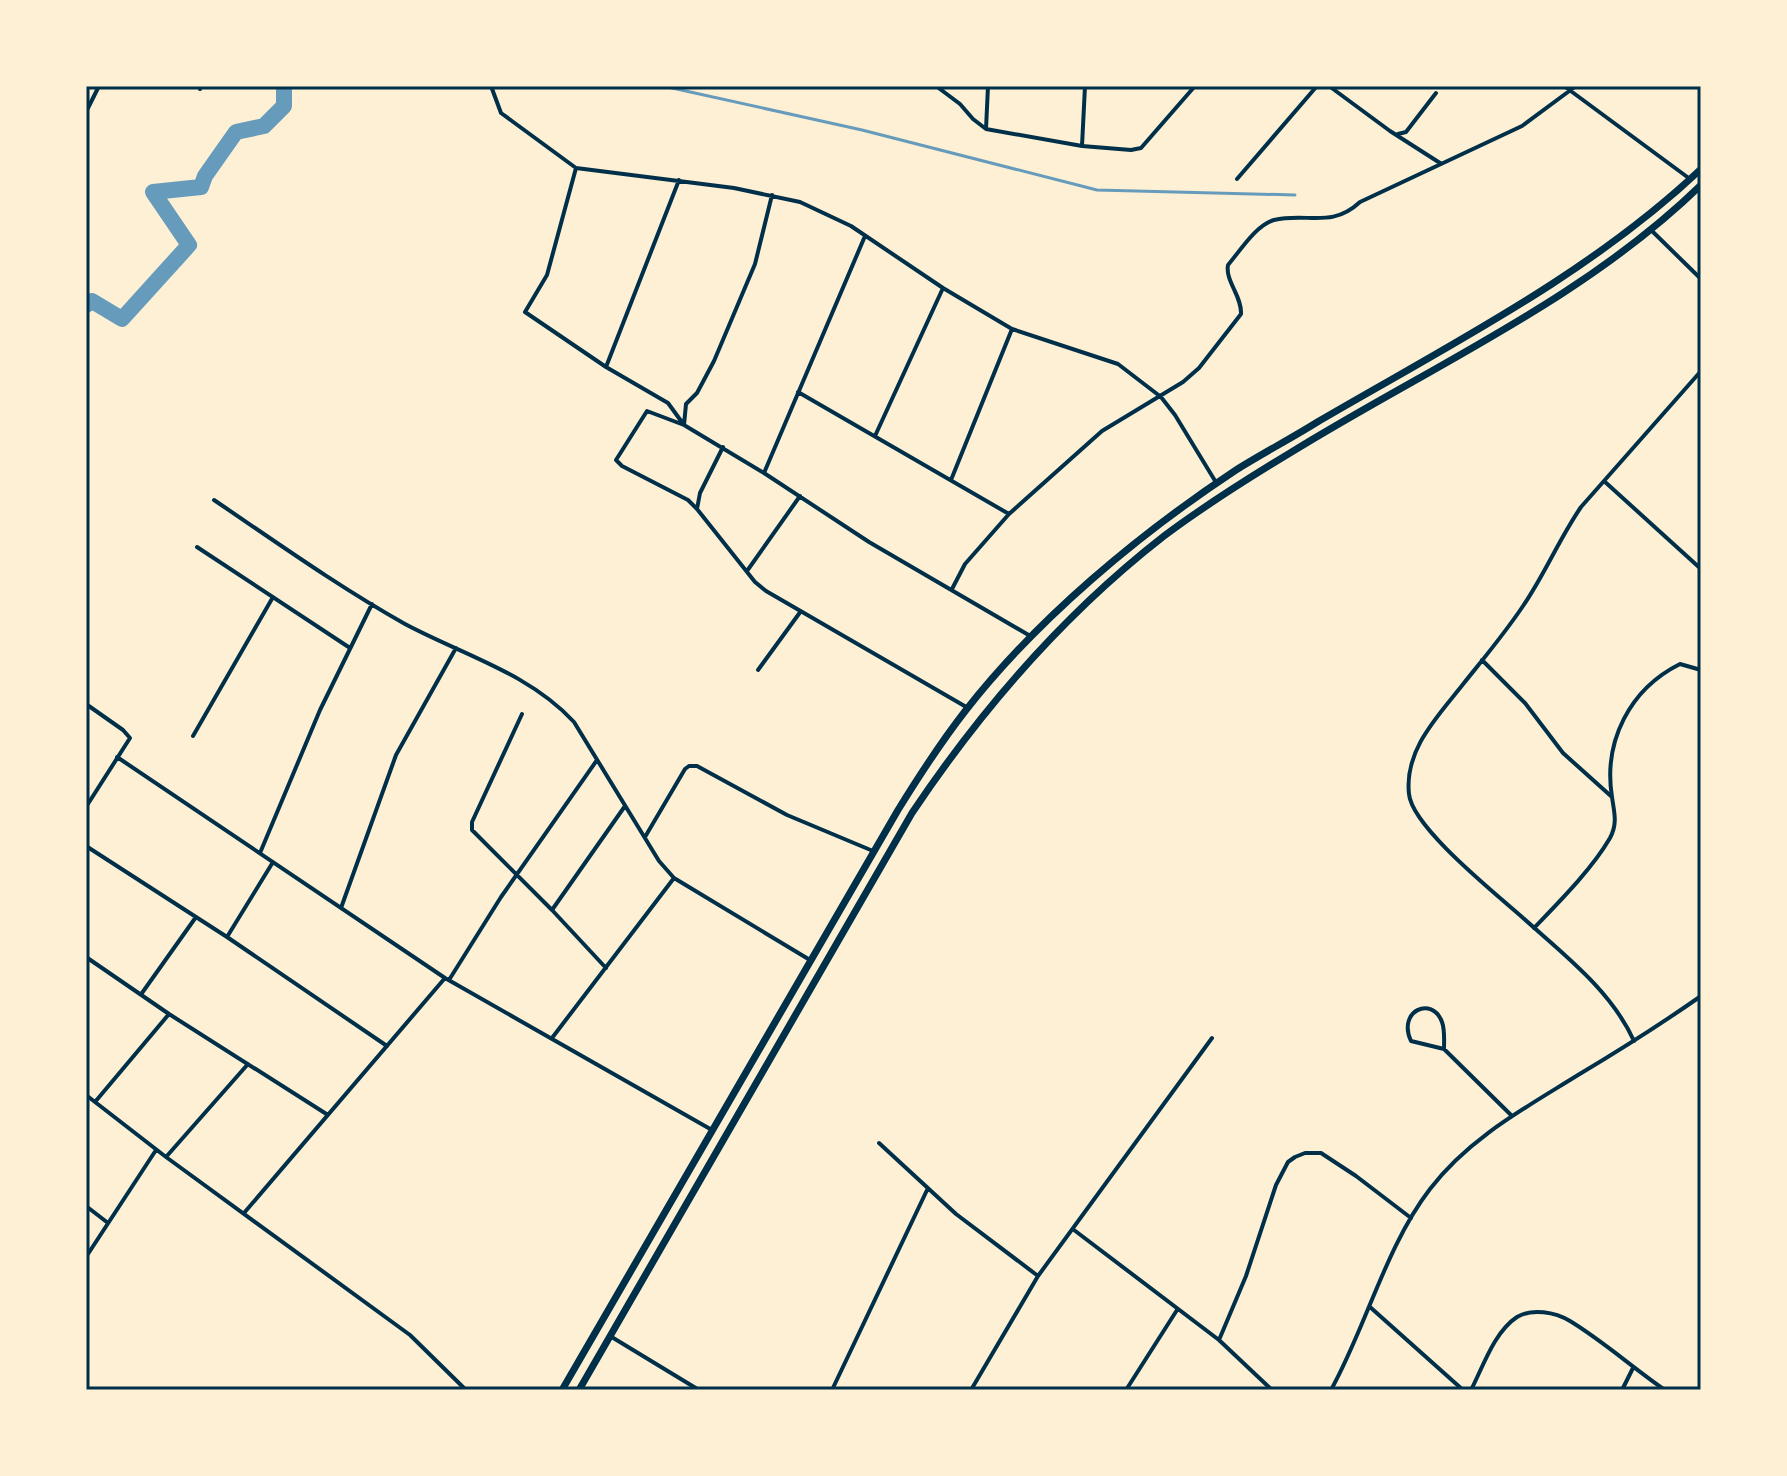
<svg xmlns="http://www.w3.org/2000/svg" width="1787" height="1476" font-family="Raleway,sans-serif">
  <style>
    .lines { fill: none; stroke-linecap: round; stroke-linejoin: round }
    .stream { stroke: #669bbc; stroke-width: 3 }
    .river { stroke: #669bbc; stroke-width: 16 }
    .minor { stroke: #003049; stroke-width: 4 }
    .trunk { stroke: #003049; stroke-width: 7 }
    .neatline { fill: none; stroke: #003049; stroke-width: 3 }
  </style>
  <rect width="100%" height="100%" fill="#fdf0d5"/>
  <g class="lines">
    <!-- stream -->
    <path class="stream" d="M663 86 862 130 1097 190 1295 195"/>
    <!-- river -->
    <path class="river" d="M86 305 92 301 122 319 189 245 153 192 201 187 205 176 236 132 264 126 284 106V86"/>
    <!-- minor -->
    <path class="minor" d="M491 86 501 113 576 168 734 188 800 202 851 226 943 288 1012 329 1118 364 1161 397 1175 415 1217 484
      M936 86 960 104 973 119 986 129 1082 146 1131 150 1141 148 1195 86
      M1329 86 1390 131 1440 163
      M1564 86 1690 179
      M200 89 201 86
      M86 112 99 86
      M986 129 988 86
      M1398 134 1406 132 1436 93
      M1082 146 1085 86
      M576 168 547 275 525 312 606 367 668 403 684 425 764 473 869 542 1032 637
      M1237 179 1317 86
      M1651 230 1701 279
      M606 367 679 180
      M798 392 1009 514
      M875 436 943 288
      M723 447 700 493 697 509 755 582 766 591 968 708
      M764 473 865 236
      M951 480 1012 329
      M1604 481 1701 569
      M214 500C276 542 339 587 405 624 463 655 529 673 574 722L659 861 674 878 810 960
      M697 509 688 500 622 466 616 460 647 411 684 425 686 404 697 393 714 361 755 264 772 195
      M197 547 350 648
      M747 571 800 496
      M952 589 965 564 1009 514 1102 431 1183 382 1199 368 1241 314C1242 296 1225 281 1228 265 1240 251 1256 225 1274 220 1307 212 1331 229 1360 202L1522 126 1576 86
      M1482 660 1525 703 1563 753 1612 797
      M758 670 801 611
      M86 704 123 730 130 738 86 807
      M522 714 472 822V830L552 910 606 968
      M193 736 273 597
      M117 757 445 978 712 1130
      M645 837 685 769 689 766H697L787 815 873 851
      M86 846 227 937 387 1046
      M260 853 320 710 372 604
      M341 908 396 755 456 648
      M552 910 625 806
      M1534 928C1559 902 1592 869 1610 838 1618 823 1614 812 1612 797 1603 741 1630 689 1680 664L1701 670
      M227 937 273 862
      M86 957 169 1014 328 1115
      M449 980 501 897 597 760
      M142 993 196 917
      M552 1038 674 878
      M1634 1041C1611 990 1563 954 1522 917 1495 893 1412 827 1409 794 1404 749 1439 715 1464 683 1484 658 1505 633 1523 606 1545 574 1559 539 1581 507L1701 371
      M1444 1049C1444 1040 1445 1030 1442 1022 1432 995 1397 1011 1411 1041L1444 1049 1511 1115
      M86 1095 166 1157 410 1335 466 1390
      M95 1102 169 1014
      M879 1143 956 1214 1038 1276
      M166 1157 248 1064
      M86 1206 108 1223
      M244 1213 445 978
      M1074 1230 1219 1340 1272 1390
      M86 1257 156 1150
      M1370 1307 1463 1390
      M610 1336 699 1390
      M1219 1340 1246 1276 1276 1185 1288 1162 1295 1157 1305 1153H1321L1356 1176 1411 1218
      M832 1390 928 1188
      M971 1390 1038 1276 1212 1038
      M1126 1390 1177 1310
      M1331 1390C1366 1327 1386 1246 1430 1189 1469 1138 1525 1108 1578 1075 1620 1050 1661 1024 1701 996
      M1471 1390C1483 1367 1494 1332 1517 1317 1532 1308 1555 1312 1570 1321 1603 1341 1633 1368 1665 1390
      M1622 1390 1633 1368"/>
    <!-- trunk -->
    <path class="trunk" d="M562 1390 898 810C919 776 941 742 966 710 1038 618 1139 534 1236 470 1263 453 1292 438 1319 421 1451 344 1590 274 1701 169
      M579 1390 912 813C981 710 1065 613 1164 536 1204 506 1247 479 1290 453 1429 367 1583 300 1701 185"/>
  </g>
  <!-- border -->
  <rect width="1787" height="1476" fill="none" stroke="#fdf0d5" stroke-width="176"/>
  <rect x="88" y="88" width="1611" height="1300" class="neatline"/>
</svg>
